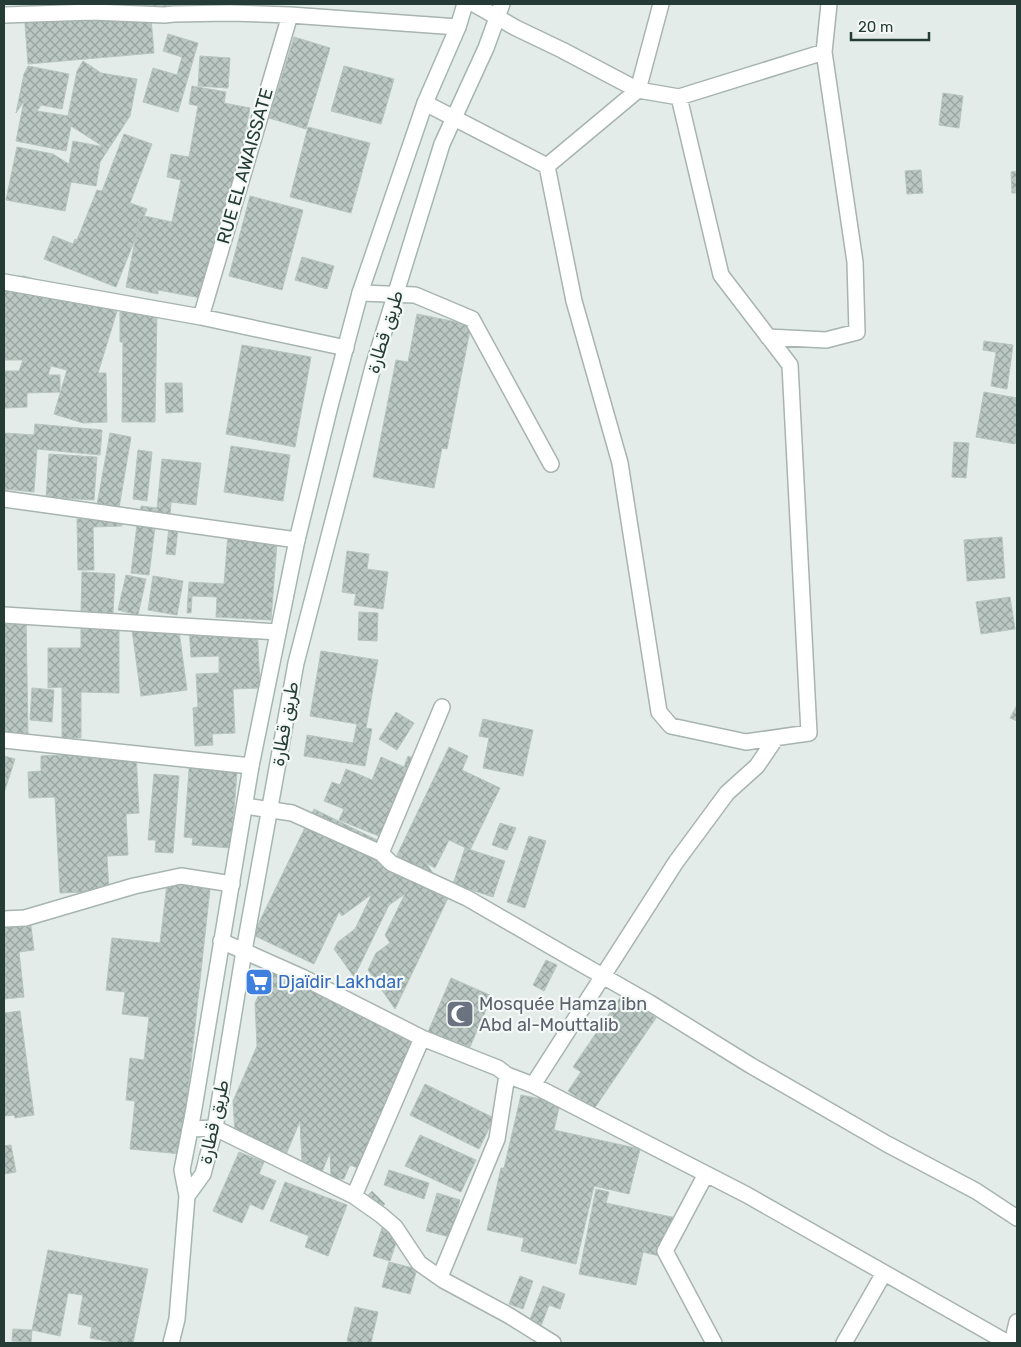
<svg xmlns="http://www.w3.org/2000/svg" width="1021" height="1347" font-family="Rubik,Vazirmatn,sans-serif">
  <style>
    .building { fill: url(#building-cross-hatch); stroke: #b7c5bf }
    .lines { fill: none; stroke-linecap: round; stroke-linejoin: round }
    .street-casing { stroke: #a7b4b0; stroke-width: 18 }
    .secondary-casing { stroke: #a3b7b0; stroke-width: 18 }
    .street { stroke: #fff; stroke-width: 15 }
    .secondary { stroke: #fff; stroke-width: 15 }
    .labels { text-anchor: middle; stroke-width: 4.5; stroke-linejoin: round; paint-order: stroke }
    .street-label { font-size: 18px; fill: #253c36; stroke: #f4f9f7 }
    .shop-label { font-size: 18px; fill: #366cbe; stroke: #f4f9f7; text-anchor: start }
    .worship-label { font-size: 18px; fill: #5b616d; stroke: #f4f9f7; text-anchor: start }
  </style>
  <defs>
    <pattern id="building-cross-hatch" width="8" height="8" patternUnits="userSpaceOnUse" patternTransform="scale(1.25)"><rect width="8" height="8" fill="#bac7c2"/><path d="M0 0l8 8M0 8l8-8" fill="none" stroke="#97a39e"/></pattern>
  </defs>
  <rect width="100%" height="100%" fill="#e4ece9"/>
  <!-- building -->
  <path class="building" d="M118 4H135L136 20 151 19 154 53 28 64 24 11Z
    M135 4H173L174 5 136 12Z
    M168 34 198 43 178 112 143 102 153 68 177 75 182 57 163 51Z
    M294 37 330 48 306 129 269 118Z
    M200 56 230 58 228 88 198 86Z
    M83 61 101 73 137 79 130 116 100 162 96 186 71 182 65 211 6 200 17 147 53 154 69 164 73 141 104 147 71 126 66 151 16 141 24 101 16 113 24 74 28 66 69 74 62 109 41 105 37 111 68 116 77 71Z
    M344 66 394 79 381 124 331 111Z
    M192 86 226 92 224 103 250 108 212 300 158 290V294L126 287 140 215 172 222 181 180 167 177 171 154 189 157 198 106 189 104Z
    M943 93 963 96 959 128 939 125Z
    M308 127 370 143 351 213 290 197Z
    M124 134 152 144 130 203 147 209 116 287 44 259 53 236 73 244 75 239 77 240 97 190 102 191Z
    M921 170 923 193 907 194 905 171Z
    M1017 171V193H1012L1011 172Z
    M250 196 303 210 282 290 229 276Z
    M302 257 334 266 327 289 295 280Z
    M24 276 108 302H117V311L98 373H106L107 422 83 423 54 414 67 370 51 366 48 375H60V392L27 393V407L4 408V371H19L23 360H4V277Z
    M120 312H157L155 422H122L123 342H120Z
    M417 314 471 325 447 449 442 448 434 488 373 477 396 360 408 362Z
    M984 341 1013 345 1007 389 991 386 996 352 983 350Z
    M242 345 311 357 295 447 226 434Z
    M165 383H182L183 412 166 413Z
    M984 392 1017 398V433L1015 444 976 437Z
    M35 424 102 430 100 455 37 449 34 492 4 489V433L34 435Z
    M110 433 131 437 119 508 97 505Z
    M954 442 969 443 966 478 952 477Z
    M231 446 290 455 283 501 224 492Z
    M138 450 152 452 147 501 133 499Z
    M49 454 97 457 94 500 46 497Z
    M162 459 201 463 196 505 171 502 170 519 179 520 175 555 166 554 169 527 139 524 141 506 157 508Z
    M122 517V526L93 527 94 570H78L77 519Z
    M137 525 155 527 149 575 131 573Z
    M228 534 277 543 271 620 216 617 217 597 192 596 191 613H187L189 582 224 584Z
    M1002 537 1005 578 967 581 964 540Z
    M347 551 369 554 367 569 388 572 383 609 354 605 356 594 342 592Z
    M82 572 115 574 113 614 81 612Z
    M126 575 146 579 138 615 118 610Z
    M153 576 183 581 177 615 148 610Z
    M1010 597 1015 629 981 634 976 602Z
    M359 612 378 613 377 641 358 640Z
    M4 615H26L28 735H4Z
    M81 622H119V693L81 692V738H62V687L48 688V648H81Z
    M257 623 260 688 233 689 235 733 212 734 213 745 195 746 193 708 198 707 196 674 219 673V656L191 657 189 627Z
    M178 624 187 690 141 696 132 630Z
    M321 651 378 660 366 728 372 729 365 766 304 756 307 735 353 743 357 724 310 716Z
    M32 688 54 690 52 722 30 720Z
    M1017 705V721L1010 718Z
    M396 712 414 723 397 750 379 739Z
    M483 719 533 730 523 776 483 768 489 738 479 736Z
    M449 747 468 756 462 770 500 788 470 850 449 840 435 868 426 863 449 896 395 1009 368 970 376 953 390 943 385 935 405 894 389 905 354 977 334 949 338 942 355 929 372 894 342 916 339 912 314 964 253 935 314 809 383 843 373 850 386 870 401 860 397 855Z
    M136 751 139 813 126 814 128 855 107 856 109 891 60 893 55 797 29 798 28 772 41 771V756Z
    M4 756 15 759 4 793Z
    M190 756 238 760 231 848 192 845 193 838 184 837Z
    M408 756 424 762 391 841 339 820 344 809 324 801 332 782 340 785 346 769 372 780 381 757 404 767Z
    M154 774 179 776 173 853 155 852 156 840H148Z
    M500 823 516 828 507 850 492 845Z
    M529 836 546 841 525 908 507 902Z
    M465 848 505 861 493 897 453 884Z
    M168 875 211 880 181 1154 130 1149 135 1101 126 1100 130 1058 144 1060 149 1017 122 1014 125 992 106 990 112 938 160 943Z
    M29 911 34 950 19 952 24 997 4 999V914Z
    M546 960 557 965 544 991 533 985Z
    M264 966 381 1016V1029L403 1028 417 1034 368 1172 350 1165 344 1179H331L330 1152 322 1172 302 1163 300 1121 285 1157 235 1135 233 1101 257 1046 255 1003 265 982Z
    M451 978 492 996 470 1047 428 1032Z
    M622 995 656 1018 594 1109 568 1091 581 1072 573 1067Z
    M20 1011 34 1115 15 1118 14 1115 4 1116V1013Z
    M425 1084 494 1118 479 1149 410 1115Z
    M521 1095 560 1103 554 1130 640 1149 629 1194 594 1186 576 1264 521 1251 524 1238 487 1230 501 1168H504Z
    M420 1135 476 1160 461 1192 405 1166Z
    M11 1145 16 1172 4 1174V1146Z
    M239 1152 264 1162 259 1174 276 1181 263 1210 250 1204 242 1223 213 1211Z
    M389 1170 429 1183 424 1199 384 1185Z
    M285 1182 347 1205 328 1256 305 1247 309 1236 270 1221Z
    M596 1189 609 1192 606 1203 681 1219 672 1259 643 1252 636 1285 579 1274Z
    M372 1191 385 1204 371 1217 359 1204Z
    M437 1193 460 1200 450 1237 426 1231Z
    M383 1225 400 1231 390 1261 373 1256Z
    M48 1250 148 1269 133 1343H118L90 1338 92 1327 78 1324 83 1295 68 1293 60 1336 32 1330Z
    M389 1262 417 1269 410 1294 382 1287Z
    M520 1276 533 1281 523 1309 509 1304Z
    M543 1286 565 1294 560 1309 549 1305 541 1326 529 1322Z
    M355 1307 378 1312 371 1343H356L347 1341Z
    M13 1329 32 1330 31 1342 12 1341Z"/>
  <g class="lines">
    <defs>
      <path id="street" d="M474 4 516 28 562 50 638 90 679 97 824 52 829 4
        M4 15 93 12 164 15 174 14 230 13 290 15 458 27
        M425 103 547 166 574 301 620 463 659 712 671 726 746 742 809 733 790 365 721 275 679 97
        M547 166 638 90 661 4
        M4 282 201 317 346 348
        M360 293 415 295 472 319 551 464
        M201 317 290 15
        M768 337 826 340 857 332 855 262 824 52
        M4 499 297 540
        M4 615 278 632
        M4 740 251 766
        M245 806 292 813 381 853 391 863 467 898 564 954 650 1003 750 1065 887 1144 976 1191 1017 1218
        M381 853 442 707
        M4 919 25 918 134 886 181 876 232 884
        M221 941 302 977 422 1038 498 1068 507 1075 533 1085 747 1195 1008 1343
        M533 1085 676 862 727 793 757 766 776 738
        M190 1129 215 1128 354 1196 381 1215 395 1227 419 1263 443 1280 508 1315 553 1343
        M706 1174 665 1251 714 1343
        M354 1196 422 1038
        M440 1277 497 1139 507 1075
        M844 1343 884 1273
        M1012 1343 1017 1322"/>
      <path id="secondary" d="M187 1196 203 1174 215 1128 244 951 296 663 373 367 442 144 486 48 502 4
        M171 1343 177 1319 187 1196 182 1170 193 1114 251 766 297 540 330 406 360 293 425 103 458 27 465 4"/>
    </defs>
    <!-- street casing -->
    <use href="#street" class="street-casing"/>
    <!-- secondary casing -->
    <use href="#secondary" class="secondary-casing"/>
    <!-- street -->
    <use href="#street" class="street"/>
    <!-- secondary -->
    <use href="#secondary" class="secondary"/>
  </g>
  <!-- icons -->
  <defs>
    <symbol id="supermarket-square" viewBox="-11 -11 22 22"><rect x="-9" y="-9" width="18" height="18" rx="4" fill="#3f7fe0" stroke="#f4f9f7"/><path d="M-6-5.5h2.5l.6 2H6L4.5 2H-2.5L-4.4-4H-6ZM-1.5 3.2a1.3 1.3 0 1 0 .1 0ZM3 3.2a1.3 1.3 0 1 0 .1 0Z" fill="#fff"/></symbol>
    <symbol id="mosque-square" viewBox="-11 -11 22 22"><rect x="-9" y="-9" width="18" height="18" rx="4" fill="#6b7280" stroke="#f4f9f7"/><path d="M3.5-4.9A6 6 0 1 0 3.5 4.9A5 5 0 1 1 3.5-4.9Z" fill="#fff"/></symbol>
  </defs>
  <g fill-rule="evenodd">
    <use href="#supermarket-square" x="243" y="966" width="32" height="32"/>
    <use href="#mosque-square" x="444" y="998" width="32" height="32"/>
  </g>
  <g class="labels">
    <!-- street labels -->
    <g class="street-label">
      <text transform="translate(245 166) rotate(-74)" y="6">RUE EL AWAISSATE</text>
      <text transform="translate(385 332) rotate(-73)" y="6">طريق قطارة</text>
      <text transform="translate(285 724) rotate(-80)" y="6">طريق قطارة</text>
      <text transform="translate(214 1122) rotate(-78)" y="6">طريق قطارة</text>
    </g>
    <!-- shop labels -->
    <g class="shop-label">
      <text x="278" y="988">Djaïdir Lakhdar</text>
    </g>
    <!-- worship labels -->
    <g class="worship-label">
      <text x="479" y="1010">Mosquée Hamza ibn<tspan x="479" dy="21">Abd al-Mouttalib</tspan></text>
    </g>
  </g>
  <!-- border -->
  <rect width="1021" height="1347" fill="none" stroke="#253c36" stroke-width="10"/>
  <!-- scale -->
  <path d="M851 32v8h78v-8" fill="none" stroke="#253c36" stroke-width="2.5"/>
  <text x="858" y="32" font-size="15" fill="#253c36" stroke="#f4f9f7" stroke-width="4" paint-order="stroke">20 m</text>
</svg>
